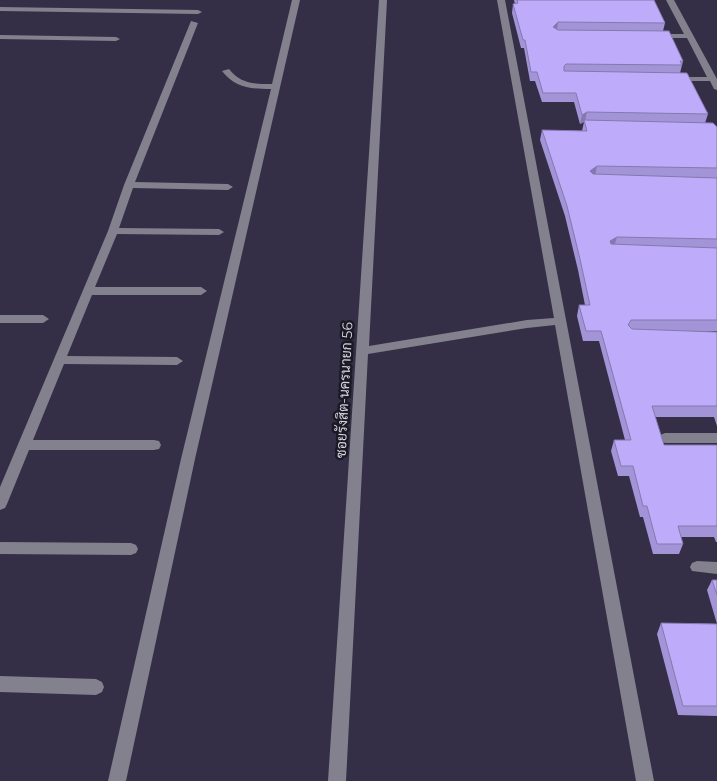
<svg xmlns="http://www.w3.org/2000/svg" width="717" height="781" font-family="Montserrat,Sarabun,sans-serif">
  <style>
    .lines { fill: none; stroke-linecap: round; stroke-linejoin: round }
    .minor { fill: #83818d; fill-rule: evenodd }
    .wall { fill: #a394d7 }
    .shaded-wall { fill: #8578af }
    .building { fill: #beacfa; stroke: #8578af }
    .labels { text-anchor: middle; stroke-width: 5; stroke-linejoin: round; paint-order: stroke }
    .street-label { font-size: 14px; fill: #d6d3e2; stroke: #1b1924 }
  </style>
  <rect width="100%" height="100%" fill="#342f47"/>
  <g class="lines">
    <!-- minor -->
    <path class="minor" d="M292 0H300L195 459 126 781H108L181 459 271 89C251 89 235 88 222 71L229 69C241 84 254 84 272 84Z
      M379 0H387L369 346 527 320 554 318 497 0H505L654 781H636L555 325 527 328 368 354 346 781H328Z
      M666 0H674L717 79V90L714 89 710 81H673L669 79 673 77H707L687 38H655L651 36 655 34H684Z
      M0 7 198 10 202 12 198 14 0 11Z
      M191 21 198 23 135 182 228 184 233 187 228 190 133 188 119 228 219 229 224 232 219 235 117 234 95 287H201L207 291 201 295H92L67 356 177 357 183 361 177 365 64 364 33 440H154L159 441 161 445 159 449 154 450H29L7 504 5 508 0 510V487L108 231 124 185Z
      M0 35 116 37 120 39 116 41 0 39Z
      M0 315H43L49 319 43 323H0Z
      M665 433H717V443H665L660 441 658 438 660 435Z
      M0 542 131 543 136 545 138 549 136 553 131 555 0 554Z
      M697 561 717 562V574L692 571 690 567 692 563Z
      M0 676 96 679 102 682 104 687 102 692 96 695 0 692Z"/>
  </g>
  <!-- wall -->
  <path class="wall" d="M514 0H654L665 23 663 31 683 61 680 73 708 114 705 123 717 127V331H676L717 332V426L714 417H655L664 445H717V542H716L714 537H681L683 544 679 554H653L643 517H640L629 476H618L611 451 614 440H625L599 341H583L577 316 579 305H585L578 270 565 216 540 140 542 130 582 131 584 122 580 124 574 102H542L535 81H530L524 48H521L512 13 513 4H515Z
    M712 580H717V624L707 590Z
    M661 623 717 624V716L678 715 657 634Z"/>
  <!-- shaded-wall -->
  <path class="shaded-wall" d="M558 22 557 31 553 27Z
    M587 112 585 121 584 120V122L580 124 582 115Z
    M597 166 595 176 588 181 590 171Z
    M617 237 614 247 607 251 610 241Z"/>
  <!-- building -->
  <path class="building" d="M517 0H654L665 23 558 22 553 27 558 30 669 31 683 61H680L682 65 566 64 564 66V71L687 73 708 114 587 112 582 115 576 93H543L537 72H531L525 40H523L513 4 518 3Z
    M584 120 713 123 717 127V168L597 166 590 171 593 174 717 178V239L617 237 610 241 611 244 717 248V320H631L628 325 632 329 717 332V406H652L664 445H717V526H678L683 544H657L647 506H643L633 466H621L614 440H631L601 331H586L579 305H590L580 259 567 206 542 130 587 131Z
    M712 580H717V595Z
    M661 623 717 624V706H683Z"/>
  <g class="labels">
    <!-- street labels -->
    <g class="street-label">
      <text transform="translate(344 390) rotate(-87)" y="5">ซอยรังสิต-นครนายก 56</text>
    </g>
  </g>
</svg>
